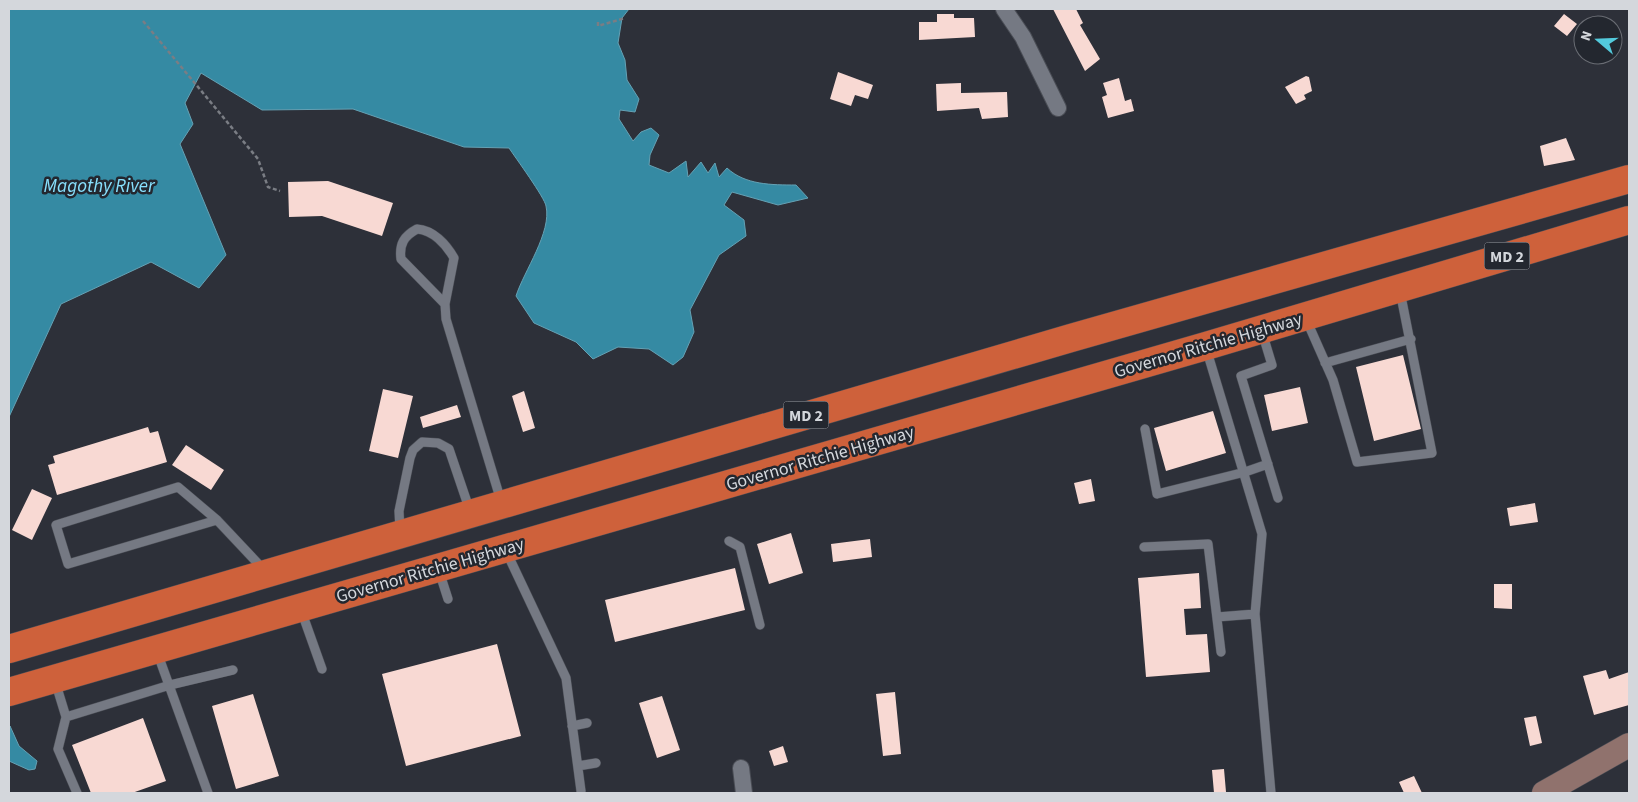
<svg xmlns="http://www.w3.org/2000/svg" width="1638" height="802" font-family="'Source Sans 3',sans-serif">
  <style>
    .water { fill: #358aa3; stroke: #65a1b4 }
    .building { fill: #f8d9d3 }
    .lines { fill: none; stroke-linecap: round; stroke-linejoin: round }
    .lane-casing { stroke: #4a4d55; stroke-width: 10 }
    .street-casing { stroke: #4a4d55; stroke-width: 18 }
    .secondary-casing { stroke: #4a4d55; stroke-width: 25 }
    .highway-casing { stroke: #4a4d55; stroke-width: 29 }
    .path { stroke: #7a7d84; stroke-width: 2.5; stroke-dasharray: 4 2.5; stroke-linecap: butt }
    .lane { stroke: #757983; stroke-width: 9 }
    .street { stroke: #757983; stroke-width: 16 }
    .secondary { stroke: #90726d; stroke-width: 24 }
    .highway { stroke: #ce613b; stroke-width: 28 }
    .labels { text-anchor: middle; stroke-width: 5; stroke-linejoin: round; paint-order: stroke }
    .shield { fill: #23272f; stroke: #9fa2a8; stroke-width: 1 }
    .shield-label { font-size: 16px; font-weight: bold; fill: #d4d7dc }
    .street-label { font-size: 18px; fill: #d4d7dc; stroke: #23272f }
    .water-label { font-size: 19px; font-style: italic; fill: #87e0fd; stroke: #23272f }
  </style>
  <rect width="100%" height="100%" fill="#2d3039"/>
  <!-- water -->
  <path class="water" d="M9 9H629L622 18 618 43 625 60 627 80 639 99 635 112 620 110 619 119 633 141 641 132 651 128 659 135 650 155 649 165 669 173 686 161 688 177 701 162 708 173 715 163 719 177 727 168C745 185 772 185 796 185L808 198 778 205 732 192 724 205 744 220 746 236 719 255 690 310 694 332 683 357 673 365 649 349 618 347 593 359 576 342 534 323 516 296C524 271 552 232 546 206 545 198 515 157 509 148L464 147 353 109 262 110 201 73 185 103 193 124 180 144 226 255 199 288 151 262 61 304 9 417Z
    M10 726 19 746 37 761 35 769 29 770 9 761Z"/>
  <!-- building -->
  <path class="building" d="M1053 9H1076L1083 23 1080 25 1100 59 1085 71Z
    M937 14H954V18H974L975 37 919 40V22H937Z
    M1564 14 1577 24 1567 36 1554 26Z
    M838 72 873 85 868 99 855 95 851 106 830 99Z
    M1306 76 1309 77 1312 91 1304 95 1306 99 1296 104 1285 87Z
    M1119 78 1125 101 1131 99 1134 111 1108 118 1102 97 1107 95 1103 83Z
    M961 83V93L1007 92 1008 117 982 119 979 108 937 111 936 84Z
    M1566 138 1575 160 1544 166 1540 146Z
    M328 181 393 203 382 236 322 216 289 217 288 182Z
    M1403 355 1421 429 1374 441 1356 367Z
    M1300 387 1308 423 1272 431 1264 395Z
    M383 389 413 396 398 458 369 451Z
    M524 391 535 428 523 432 512 396Z
    M457 405 461 417 423 428 420 417Z
    M1213 411 1226 453 1166 471 1154 428Z
    M148 427 150 433 158 431 167 462 57 495 48 465 55 463 53 456Z
    M186 445 224 470 211 490 172 465Z
    M1091 479 1095 501 1079 504 1074 483Z
    M32 489 52 498 32 540 12 530Z
    M1535 503 1538 522 1510 526 1507 508Z
    M791 533 803 573 769 584 757 544Z
    M870 539 872 557 833 562 831 544Z
    M735 568 745 610 615 642 605 600Z
    M1199 573 1201 608 1184 609 1186 635 1207 634 1210 672 1146 677 1138 578Z
    M1494 584H1512V609L1494 608Z
    M497 644 521 736 406 766 382 674Z
    M1606 670 1609 679 1629 672V705L1594 715 1583 676Z
    M895 692 901 754 883 756 876 694Z
    M253 694 279 776 236 789 212 706Z
    M662 696 680 750 657 758 639 703Z
    M1536 716 1542 743 1530 746 1524 718Z
    M143 718 166 781 132 793H91L72 745Z
    M783 746 788 762 774 766 769 751Z
    M1224 769 1226 792 1214 793 1212 770Z
    M1414 776 1422 793H1404L1399 782Z"/>
  <g class="lines">
    <defs>
      <path id="lane" d="M445 304 401 259C399 244 404 236 417 229 433 230 446 244 454 258L445 304 446 319 501 501
        M1306 319 1333 380 1357 462 1432 453 1400 291
        M1262 332 1272 365 1241 376 1278 498
        M1206 348 1262 534 1255 614 1271 793
        M1325 363 1411 339
        M1145 429 1157 494 1245 472 1268 464
        M217 520 68 564 56 525 178 487 217 520 265 571
        M400 531 399 511 410 458 413 450 422 442 438 443 449 449 470 511
        M729 541 740 547 760 625
        M1144 547 1208 544 1221 652
        M506 551 566 678 581 791
        M439 571 448 599
        M301 610 322 669
        M1217 617 1255 614
        M157 652 208 793
        M55 681 66 717 58 749 77 793
        M66 717 170 685 233 670
        M572 726 587 723
        M578 766 596 763"/>
      <path id="street" d="M1004 9 1023 37 1058 108
        M741 768 744 793"/>
      <path id="secondary" d="M1544 793 1629 745"/>
      <path id="highway" d="M9 649 1071 338 1629 179
        M9 692 1206 346 1629 220"/>
    </defs>
    <!-- lane casing -->
    <use href="#lane" class="lane-casing"/>
    <!-- street casing -->
    <use href="#street" class="street-casing"/>
    <!-- secondary casing -->
    <use href="#secondary" class="secondary-casing"/>
    <!-- highway casing -->
    <use href="#highway" class="highway-casing"/>
    <!-- path -->
    <path class="path" d="M143 21 258 159 268 187 280 191
      M598 22V26L625 18"/>
    <!-- lane -->
    <use href="#lane" class="lane"/>
    <!-- street -->
    <use href="#street" class="street"/>
    <!-- secondary -->
    <use href="#secondary" class="secondary"/>
    <!-- highway -->
    <use href="#highway" class="highway"/>
  </g>
  <g class="labels">
    <!-- shield labels -->
    <g class="shield">
      <rect x="1484.5" y="242.5" width="45" height="27" rx="4"/>
      <rect x="783.5" y="401.5" width="45" height="27" rx="4"/>
    </g>
    <g class="shield-label">
      <text x="1507" y="262">MD 2</text>
      <text x="806" y="421">MD 2</text>
    </g>
    <!-- street labels -->
    <g class="street-label">
      <text transform="translate(1208 345) rotate(-16)" y="6">Governor Ritchie Highway</text>
      <text transform="translate(820 458) rotate(-16)" y="6">Governor Ritchie Highway</text>
      <text transform="translate(430 570) rotate(-16)" y="6">Governor Ritchie Highway</text>
    </g>
    <!-- water labels -->
    <g class="water-label">
      <text x="99" y="192">Magothy River</text>
    </g>
  </g>
  <!-- border -->
  <rect width="1638" height="802" fill="none" stroke="#d4d7dc" stroke-width="20"/>
  <!-- north arrow -->
  <g transform="translate(1598 40) rotate(289)"><circle r="24" fill="#23272f" stroke="#6a6d74"/>
  <path d="M0-4L9 19L0 12L-9 19Z" fill="#53cadc"/>
  <text y="-8" font-size="14" font-weight="bold" text-anchor="middle" fill="#d4d7dc">N</text>
  </g>
</svg>
